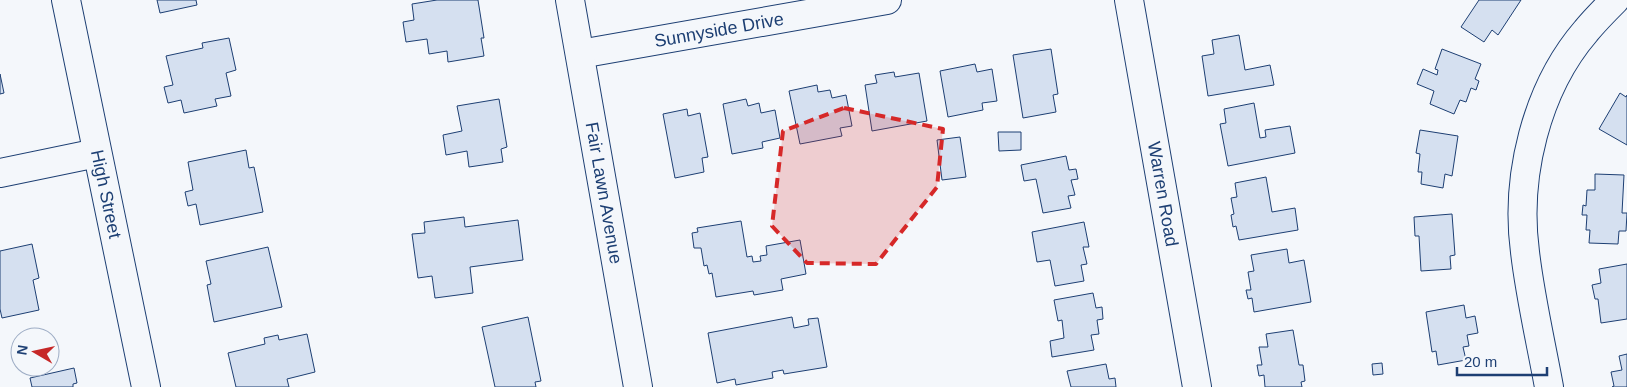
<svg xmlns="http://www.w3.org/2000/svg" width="1627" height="387" font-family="Arial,sans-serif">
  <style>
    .building { fill: #d5e0f0; stroke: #1d3f73 }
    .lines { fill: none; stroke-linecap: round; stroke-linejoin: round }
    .minor-casing { stroke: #1d3f73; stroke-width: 30 }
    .secondary-casing { stroke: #1d3f73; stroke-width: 30 }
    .minor { stroke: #f4f7fb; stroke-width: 28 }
    .secondary { stroke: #f4f7fb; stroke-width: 28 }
    .marked { fill: #d62828; fill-opacity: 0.2; stroke: #d62828; stroke-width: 4; stroke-dasharray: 10 6; stroke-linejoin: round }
    .labels { text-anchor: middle; stroke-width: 4; stroke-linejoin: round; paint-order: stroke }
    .street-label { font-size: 18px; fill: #1d3f73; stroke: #f4f7fb }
  </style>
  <rect width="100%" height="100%" fill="#f4f7fb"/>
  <!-- building -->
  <path class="building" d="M157 0H196L197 5 160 13Z
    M437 0H478L484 38H481L484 56 448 62 447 51 429 54 427 39 406 42 403 22 414 20 412 4Z
    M1479 0H1521L1498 35 1492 30 1484 42 1461 27Z
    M1239 35 1245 70 1270 65 1274 85 1208 96 1202 56 1214 54 1212 40Z
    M229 38 236 70 226 73 231 96 215 99 217 106 184 113 181 100 168 103 164 87 173 85 166 56 203 48 202 43Z
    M1051 49 1058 94 1053 95 1056 112 1023 118 1013 55Z
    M1442 49 1481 64 1475 79 1479 81 1476 90 1471 88 1466 102 1460 100 1454 114 1430 104 1434 91 1417 84 1423 69 1437 75 1438 70 1435 69Z
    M975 64 977 72 992 69 997 101 982 103 983 110 948 117 940 71Z
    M894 72 895 77 919 73 927 121 872 131 865 85 877 83 875 75Z
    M0 74 4 93 0 94Z
    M817 85 818 92 830 90 832 98 846 95 852 126 840 128 842 136 800 144 789 91Z
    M1620 93 1626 97 1627 95V145L1599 129Z
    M499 99 507 147 501 149 503 162 469 167 467 151 446 155 443 135 462 131 457 106Z
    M746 99 748 106 759 103 761 113 775 110 780 138 762 142 763 148 732 154 723 104Z
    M1254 103 1260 138 1266 137 1265 130 1290 126 1295 153 1228 166 1220 124 1226 123 1224 109Z
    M687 109 688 116 700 113 708 157 702 158 704 172 675 178 663 114Z
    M1420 130 1458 136 1452 176 1445 174 1443 188 1421 184 1422 172H1418L1420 154 1416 153Z
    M998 132H1021V150L999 151Z
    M960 137 966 177 942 180 937 140Z
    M246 150 249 168 254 167 263 212 200 225 196 204 188 206 185 192 193 190 188 162Z
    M1066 156 1069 170 1076 169 1078 179 1071 180 1075 195 1068 196 1071 208 1043 213 1036 179 1024 181 1021 165Z
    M1595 174 1624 175 1622 213H1627L1626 231H1619L1618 244 1589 243 1590 230H1586L1587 215H1582L1583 205 1586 206 1587 190H1595Z
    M1266 177 1272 212 1295 208 1298 230 1239 240 1236 226 1233 227 1231 215 1234 214 1231 198 1237 197 1235 183Z
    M1452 214 1455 255 1450 256 1451 269 1421 271 1419 236H1415L1414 217Z
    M464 217 465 227 518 220 523 260 470 267 473 293 435 298 432 276 418 278 412 234 425 233 424 222Z
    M741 221 747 257 752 256 753 262 761 261 760 256 767 255 766 246 800 240 806 274 781 279 783 290 754 295 753 291 716 297 712 273 709 274 707 265 704 266 701 248H694L692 233 698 232 697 228Z
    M1084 222 1089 247H1083L1087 264 1081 265 1084 281 1055 286 1050 260 1037 262 1032 232Z
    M32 244 39 278 33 280 39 310 2 318 0 309V251Z
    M268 247 282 307 214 322 207 285 211 284 206 261Z
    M1287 249 1289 263 1304 260 1311 302 1254 312 1252 298 1248 299 1246 290H1251L1248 272 1254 271 1251 255Z
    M1627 264V319L1601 323 1598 299H1595L1592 285 1601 283 1599 269Z
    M1093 293 1096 308 1102 307 1103 319 1097 320 1099 334 1091 335 1094 350 1052 357 1050 341 1064 338 1062 320 1058 321 1054 300Z
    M1464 305 1466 318 1475 316 1478 333 1467 335 1469 346 1463 347 1466 360 1438 365 1436 351 1432 352 1426 312Z
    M528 317 541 381 535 382 536 387H495L482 327Z
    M792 317 794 328 809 325 808 319 818 318 827 367 784 374 783 370 772 372 773 378 736 385 735 379 717 383 708 333Z
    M1293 330 1299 365H1303L1305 381 1301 382 1302 387H1265L1264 375 1259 376 1257 365H1262L1259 347H1268L1266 334Z
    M307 334 315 372 287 379 289 387H236L228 353 265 344 264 338 278 335 279 340Z
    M1627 354V387H1612L1614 386 1611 372 1622 370 1619 356Z
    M1382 363 1383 374 1373 375 1372 364Z
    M1106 364 1109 379 1115 378 1116 387H1071L1067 371Z
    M74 368 77 383 73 384V387H32L30 378Z"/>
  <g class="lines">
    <defs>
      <path id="minor" d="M66 0 146 387
        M1129 0 1197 387
        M580 54 887 0
        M0 173 97 153
        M1549 387C1541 343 1530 296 1525 252 1515 177 1536 89 1586 31 1595 20 1605 10 1615 0"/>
      <path id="secondary" d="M570 0 638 387"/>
    </defs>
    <!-- minor casing -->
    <use href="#minor" class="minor-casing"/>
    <!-- secondary casing -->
    <use href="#secondary" class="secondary-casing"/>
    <!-- minor -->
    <use href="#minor" class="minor"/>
    <!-- secondary -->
    <use href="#secondary" class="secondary"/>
  </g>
  <!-- marked area -->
  <path class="marked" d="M844 108 943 129 937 187 876 264 807 263 772 226 783 131Z"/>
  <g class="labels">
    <!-- street labels -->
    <g class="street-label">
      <text transform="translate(719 30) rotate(-10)" y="6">Sunnyside Drive</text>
      <text transform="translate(604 193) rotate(80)" y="6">Fair Lawn Avenue</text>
      <text transform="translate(106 194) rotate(78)" y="6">High Street</text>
      <text transform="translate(1163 194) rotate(80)" y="6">Warren Road</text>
    </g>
  </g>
  <!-- north arrow -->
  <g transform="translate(35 352) rotate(279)"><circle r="24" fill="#f4f7fb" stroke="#9eadc5"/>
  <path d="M0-4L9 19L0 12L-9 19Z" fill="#c62828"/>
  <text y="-8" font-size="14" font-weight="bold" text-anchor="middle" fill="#1d3f73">N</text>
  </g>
  <!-- scale -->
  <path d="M1457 367v8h90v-8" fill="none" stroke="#1d3f73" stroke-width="2.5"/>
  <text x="1464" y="367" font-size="15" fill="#1d3f73" stroke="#f4f7fb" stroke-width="4" paint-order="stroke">20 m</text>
</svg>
